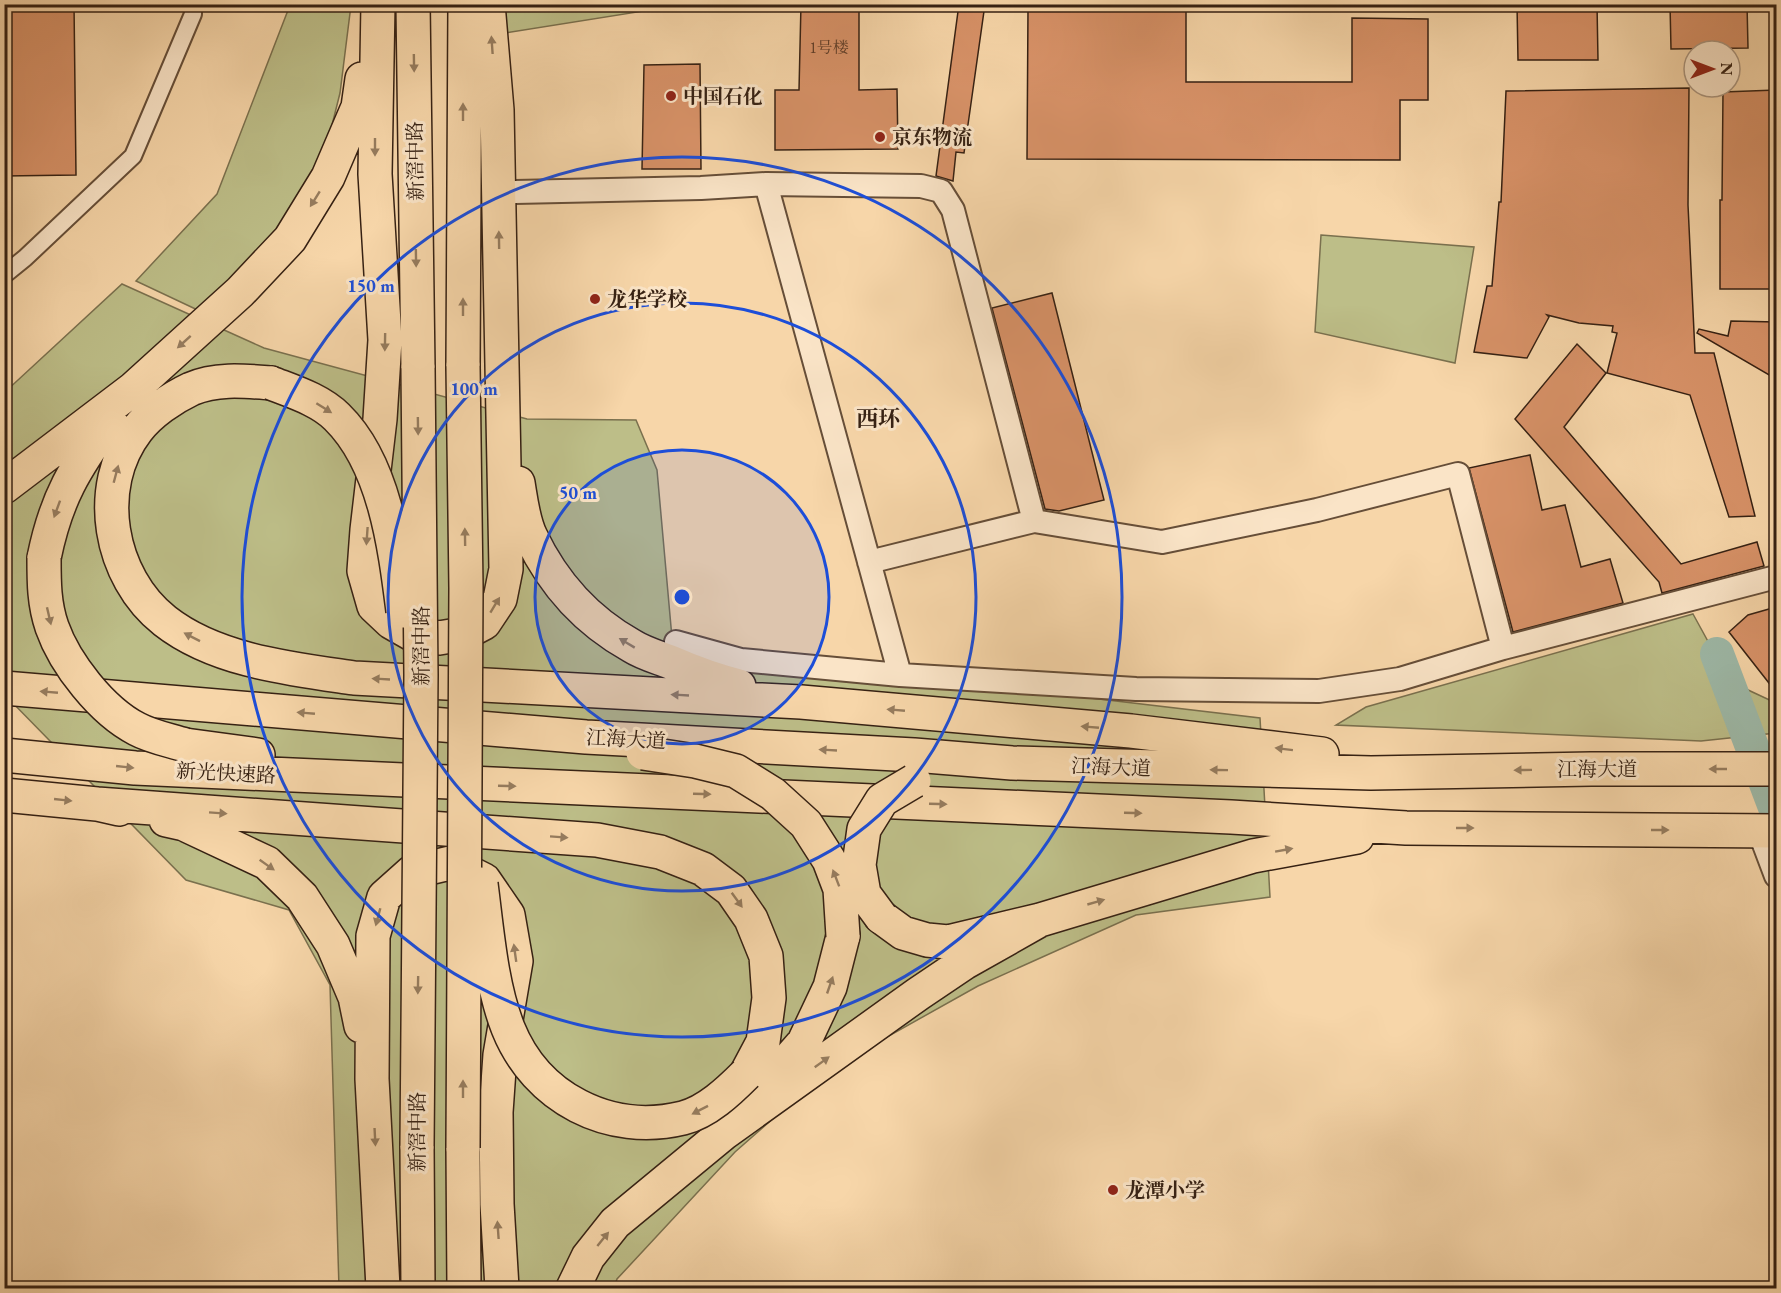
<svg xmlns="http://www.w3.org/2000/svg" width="1781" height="1293" font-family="'EB Garamond','Noto Serif SC',serif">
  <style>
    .green { fill: #bdbe88; stroke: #7a704e; stroke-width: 1.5 }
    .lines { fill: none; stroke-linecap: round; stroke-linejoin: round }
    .river { stroke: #9db9a8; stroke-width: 34 }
    .building { fill: #d89268; stroke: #362113; stroke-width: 1.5 }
    .pedestrian-casing { stroke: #664e38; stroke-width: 20 }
    .minor-casing { stroke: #664e38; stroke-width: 26 }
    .trunk-casing { stroke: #362113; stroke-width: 36 }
    .pedestrian { stroke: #fae4c7; stroke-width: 16 }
    .minor { stroke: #fae4c7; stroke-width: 22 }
    .trunk { stroke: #f7d6a9; stroke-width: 33 }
    .trunk-bridge-casing { stroke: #362113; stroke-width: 36; stroke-linecap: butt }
    .trunk-bridge { stroke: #f7d6a9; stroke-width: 33 }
    .oneway { fill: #967c5e }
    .ring { fill: none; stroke: #1d4ed8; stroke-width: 3 }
    .poi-dot { fill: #8f2418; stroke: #fae4c7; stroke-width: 2 }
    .labels { text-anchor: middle; stroke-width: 6; stroke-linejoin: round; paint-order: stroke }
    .number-label { font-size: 16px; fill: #5e3d28 }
    .poi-label { font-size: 20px; font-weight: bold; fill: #362113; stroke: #fae4c7; text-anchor: start }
    .street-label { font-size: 20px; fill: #362113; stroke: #fae4c7 }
    .quarter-label { font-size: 22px; font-weight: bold; fill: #362113; stroke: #fae4c7 }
    .centre { fill: #1d4ed8; stroke: #fae4c7; stroke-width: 3 }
    .ring-label { font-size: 18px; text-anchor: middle; font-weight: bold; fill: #1d4ed8; stroke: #fae4c7; stroke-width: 6; stroke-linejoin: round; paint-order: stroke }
  </style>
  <rect width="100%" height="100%" fill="#f7d6a9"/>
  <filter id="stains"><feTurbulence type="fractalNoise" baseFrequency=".00333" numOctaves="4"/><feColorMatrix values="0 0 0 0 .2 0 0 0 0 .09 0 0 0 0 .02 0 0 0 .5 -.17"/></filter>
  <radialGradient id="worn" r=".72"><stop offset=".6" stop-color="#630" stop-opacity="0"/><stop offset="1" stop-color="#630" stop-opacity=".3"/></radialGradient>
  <!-- green -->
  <path class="green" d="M648 4 650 10 499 34V5Z
    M290 5H351L340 93 317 185 204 313 136 281 217 194Z
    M1321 235 1474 247 1455 363 1315 332Z
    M122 284 264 348 527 419 636 420 657 470 673 649 1260 718 1270 897 1136 915 978 986 828 1070 735 1152 617 1279 614 1288H339L330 985 289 910 186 880 5 695V392Z
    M1693 614 1721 665 1746 689 1776 703V733L1701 741 1336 725 1366 707Z"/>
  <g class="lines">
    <!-- river -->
    <path class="river" d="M1717 654 1776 810"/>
  </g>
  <!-- building -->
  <path class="building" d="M4 4H74L76 175 4 176Z
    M801 4H859V90L897 89 898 149 775 150V90H799Z
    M959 4H985L964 153 956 152 953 181 936 176Z
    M1517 4H1597L1598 60H1518Z
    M1670 4H1747L1748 48 1671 49Z
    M1028 9 1186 10V82H1352V18L1428 19V100H1400V160L1027 159Z
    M700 64 701 169H642L644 65Z
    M1689 88 1688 205 1695 353H1714L1755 516 1729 517 1690 395 1607 373 1617 333 1612 332 1613 326 1579 323 1547 315 1549 317 1527 358 1474 352 1487 286H1492L1499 202H1501L1506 91Z
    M1776 90V289H1720V200H1722L1723 92Z
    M1052 293 1104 500 1059 511 1045 509 992 308Z
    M1731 321 1776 322V379L1697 333 1699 329 1728 336Z
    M1577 344 1606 373 1564 427 1681 564 1757 542 1764 566 1662 593 1659 582 1515 419Z
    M1530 455 1542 510 1565 505 1581 567 1610 559 1623 603 1513 632 1469 468Z
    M1776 607V692L1729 632 1748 615Z"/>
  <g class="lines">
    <defs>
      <path id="pedestrian" d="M4 275 25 258 133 156 193 14V4"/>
      <path id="minor" d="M498 195 515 192 701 188 766 184 921 186 941 191 953 210 1034 521 1162 542 1317 510 1458 474 1503 648
        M869 562 1034 521
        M676 642 741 660 900 675 766 184
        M900 675 1136 689 1319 691 1400 679 1503 648 1776 577
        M1759 831 1776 876"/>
      <path id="trunk" d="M378 4 375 174 385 340 380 419 367 530 364 571 374 606 391 622 412 634 439 638 463 634 484 623 500 599 506 569 497 110 488 4
        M413 4 418 368
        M463 366 465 4
        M271 383C245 381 216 378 191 389 172 398 150 413 137 430 93 487 109 577 165 621 216 661 292 669 354 678L801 702 1131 731 1322 754
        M518 483C521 501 523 521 531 537 553 583 587 621 632 646 643 653 657 657 670 662 693 672 714 680 739 686
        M4 487 133 389 240 292 290 239 328 177 358 107 362 79
        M44 558C56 498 75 468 110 419
        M4 688 586 737 914 755 1012 763 1371 773 1591 769H1776
        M185 745 258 755
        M4 755 135 768 1231 817 1406 828 1776 831
        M4 795 97 804 119 809
        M97 804 597 840 660 852 703 869 731 890 751 919 766 956 769 998 763 1042 746 1074
        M166 820 184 824 267 863 302 897 333 945 355 997 361 1026
        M881 917 903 933 927 940 948 942 1040 920 1253 856 1357 837
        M763 1089 804 1042 830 987 843 936
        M417 1146 418 1288
        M463 1148 464 1288
        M383 1288 372 1079 373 936 384 897 412 872 450 863 484 880 508 915 516 961 500 1055 496 1112 497 1204 502 1288
        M573 1288 588 1257 615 1223 724 1133 918 994 964 963 1040 920"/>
    </defs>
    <!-- pedestrian casing -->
    <use href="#pedestrian" class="pedestrian-casing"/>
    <!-- minor casing -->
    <use href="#minor" class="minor-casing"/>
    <!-- trunk casing -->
    <use href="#trunk" class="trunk-casing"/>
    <!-- pedestrian -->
    <use href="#pedestrian" class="pedestrian"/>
    <!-- minor -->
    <use href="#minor" class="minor"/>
    <!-- trunk -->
    <use href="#trunk" class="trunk"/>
    <defs>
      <path id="trunk-bridge" d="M463 366 466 588 463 1148
        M271 383C294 392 320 400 337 417 385 464 395 548 403 611
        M44 558C44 582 44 604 52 627 65 664 102 711 137 729 152 737 169 740 185 745
        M643 753 695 761 736 771 773 794 806 824 829 860 840 889 843 936
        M481 884C487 930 491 985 508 1028 536 1098 609 1136 683 1118 707 1112 729 1091 746 1074
        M881 917 864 894 859 865 864 829 882 800 914 781
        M417 1146 421 675 418 368"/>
    </defs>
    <!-- trunk-bridge casing -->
    <use href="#trunk-bridge" class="trunk-bridge-casing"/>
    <!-- trunk-bridge -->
    <use href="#trunk-bridge" class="trunk-bridge"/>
  </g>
  <!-- one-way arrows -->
  <defs><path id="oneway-solid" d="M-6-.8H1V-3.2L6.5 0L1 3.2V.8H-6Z" transform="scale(1.5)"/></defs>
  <g class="oneway">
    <use href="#oneway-solid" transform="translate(492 45) rotate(-94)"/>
    <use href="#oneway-solid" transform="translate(414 63) rotate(89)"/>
    <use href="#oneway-solid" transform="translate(463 112) rotate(-90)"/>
    <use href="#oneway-solid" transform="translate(375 147) rotate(90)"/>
    <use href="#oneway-solid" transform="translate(315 199) rotate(122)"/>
    <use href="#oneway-solid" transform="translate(499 240) rotate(-91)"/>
    <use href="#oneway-solid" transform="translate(416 258) rotate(89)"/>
    <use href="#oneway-solid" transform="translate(463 307) rotate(-90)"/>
    <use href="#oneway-solid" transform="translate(184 342) rotate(138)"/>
    <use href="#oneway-solid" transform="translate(385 342) rotate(91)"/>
    <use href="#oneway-solid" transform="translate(324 408) rotate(32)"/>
    <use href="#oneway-solid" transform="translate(418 426) rotate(89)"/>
    <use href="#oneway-solid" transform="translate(116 474) rotate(-75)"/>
    <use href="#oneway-solid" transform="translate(57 509) rotate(110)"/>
    <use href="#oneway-solid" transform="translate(367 536) rotate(94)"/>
    <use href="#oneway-solid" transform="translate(465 537) rotate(-91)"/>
    <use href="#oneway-solid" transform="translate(495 605) rotate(-59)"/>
    <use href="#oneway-solid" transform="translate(49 616) rotate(77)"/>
    <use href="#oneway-solid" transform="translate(192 637) rotate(-153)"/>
    <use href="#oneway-solid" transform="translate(627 643) rotate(-149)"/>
    <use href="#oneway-solid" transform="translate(381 679) rotate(-177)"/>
    <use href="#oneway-solid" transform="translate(49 692) rotate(-175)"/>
    <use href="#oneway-solid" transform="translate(680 695) rotate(-177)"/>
    <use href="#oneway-solid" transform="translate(896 710) rotate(-175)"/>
    <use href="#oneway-solid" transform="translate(306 713) rotate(-175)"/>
    <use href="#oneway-solid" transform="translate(1090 727) rotate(-175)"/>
    <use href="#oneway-solid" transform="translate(1284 749) rotate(-173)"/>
    <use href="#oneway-solid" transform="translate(828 750) rotate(-177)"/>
    <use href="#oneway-solid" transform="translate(125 767) rotate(6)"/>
    <use href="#oneway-solid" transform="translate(1718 769) rotate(180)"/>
    <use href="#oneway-solid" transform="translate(1219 770) rotate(-179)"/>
    <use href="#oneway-solid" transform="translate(1523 770) rotate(179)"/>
    <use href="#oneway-solid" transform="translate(507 786) rotate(2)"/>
    <use href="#oneway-solid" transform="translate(702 794) rotate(2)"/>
    <use href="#oneway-solid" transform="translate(63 800) rotate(6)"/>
    <use href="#oneway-solid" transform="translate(938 804) rotate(2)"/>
    <use href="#oneway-solid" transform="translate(218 813) rotate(4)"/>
    <use href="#oneway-solid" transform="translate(1133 813) rotate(2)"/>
    <use href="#oneway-solid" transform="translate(1465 828)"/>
    <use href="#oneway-solid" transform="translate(1660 830)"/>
    <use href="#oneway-solid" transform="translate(559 837) rotate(4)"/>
    <use href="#oneway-solid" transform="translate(1284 850) rotate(-10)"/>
    <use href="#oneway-solid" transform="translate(267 865) rotate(35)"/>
    <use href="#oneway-solid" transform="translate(836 878) rotate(-111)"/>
    <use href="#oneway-solid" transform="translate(737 900) rotate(54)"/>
    <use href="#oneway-solid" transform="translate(1096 902) rotate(-16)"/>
    <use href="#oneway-solid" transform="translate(378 917) rotate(105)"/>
    <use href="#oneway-solid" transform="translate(515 953) rotate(-98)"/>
    <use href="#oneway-solid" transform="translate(418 985) rotate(91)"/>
    <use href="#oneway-solid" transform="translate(830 985) rotate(-71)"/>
    <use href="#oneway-solid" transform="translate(822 1062) rotate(-36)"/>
    <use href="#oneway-solid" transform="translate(463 1089) rotate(-90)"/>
    <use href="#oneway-solid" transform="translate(700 1110) rotate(153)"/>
    <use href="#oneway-solid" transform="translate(375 1137) rotate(87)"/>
    <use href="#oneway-solid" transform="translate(498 1230) rotate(-94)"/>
    <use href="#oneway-solid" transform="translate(603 1239) rotate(-51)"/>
  </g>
  <!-- distance rings -->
  <circle cx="682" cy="597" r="147" fill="#1d4ed8" fill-opacity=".12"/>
  <g class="ring">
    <circle cx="682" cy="597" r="147"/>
    <circle cx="682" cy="597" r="294"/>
    <circle cx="682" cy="597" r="440"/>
  </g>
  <!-- markers -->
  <g class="poi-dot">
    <circle cx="671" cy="96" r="6"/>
    <circle cx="880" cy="137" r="6"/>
    <circle cx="595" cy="299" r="6"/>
    <circle cx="1113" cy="1190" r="6"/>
  </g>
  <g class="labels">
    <!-- number labels -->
    <g class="number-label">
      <text x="829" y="53">1号楼</text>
    </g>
    <!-- poi labels -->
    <g class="poi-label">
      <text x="683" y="103">中国石化</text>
      <text x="892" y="144">京东物流</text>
      <text x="607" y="306">龙华学校</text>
      <text x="1125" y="1197">龙潭小学</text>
    </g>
    <!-- street labels -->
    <g class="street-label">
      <text transform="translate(415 161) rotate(-91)" y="7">新滘中路</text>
      <text transform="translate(421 646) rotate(-90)" y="7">新滘中路</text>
      <text transform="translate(626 739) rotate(3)" y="7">江海大道</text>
      <text transform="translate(1111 767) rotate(2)" y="7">江海大道</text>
      <text x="1597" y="776">江海大道</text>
      <text transform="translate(226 773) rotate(3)" y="7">新光快速路</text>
      <text transform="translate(417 1132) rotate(-90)" y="7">新滘中路</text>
    </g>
    <!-- quarter labels -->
    <g class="quarter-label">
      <text x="878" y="426">西环</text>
    </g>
  </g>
  <circle cx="682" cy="597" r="9" class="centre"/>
  <g class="ring-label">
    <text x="371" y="292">150 m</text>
    <text x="474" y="395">100 m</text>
    <text x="578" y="499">50 m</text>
  </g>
  <!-- margin -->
  <rect width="1781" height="1293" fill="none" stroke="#f7d6a9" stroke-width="24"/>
  <rect x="6" y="6" width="1769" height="1281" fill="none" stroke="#362113" stroke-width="3"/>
  <rect x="12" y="12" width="1757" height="1269" fill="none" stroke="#362113" stroke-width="1.5"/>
  <!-- north arrow -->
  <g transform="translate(1712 69) rotate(90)"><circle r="28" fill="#fae4c7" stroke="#ac967f" stroke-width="1.5"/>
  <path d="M0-4.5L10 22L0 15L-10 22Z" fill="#8f2418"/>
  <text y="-9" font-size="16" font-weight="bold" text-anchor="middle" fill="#362113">N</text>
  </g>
  <rect width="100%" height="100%" filter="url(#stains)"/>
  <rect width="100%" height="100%" fill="url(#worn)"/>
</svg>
